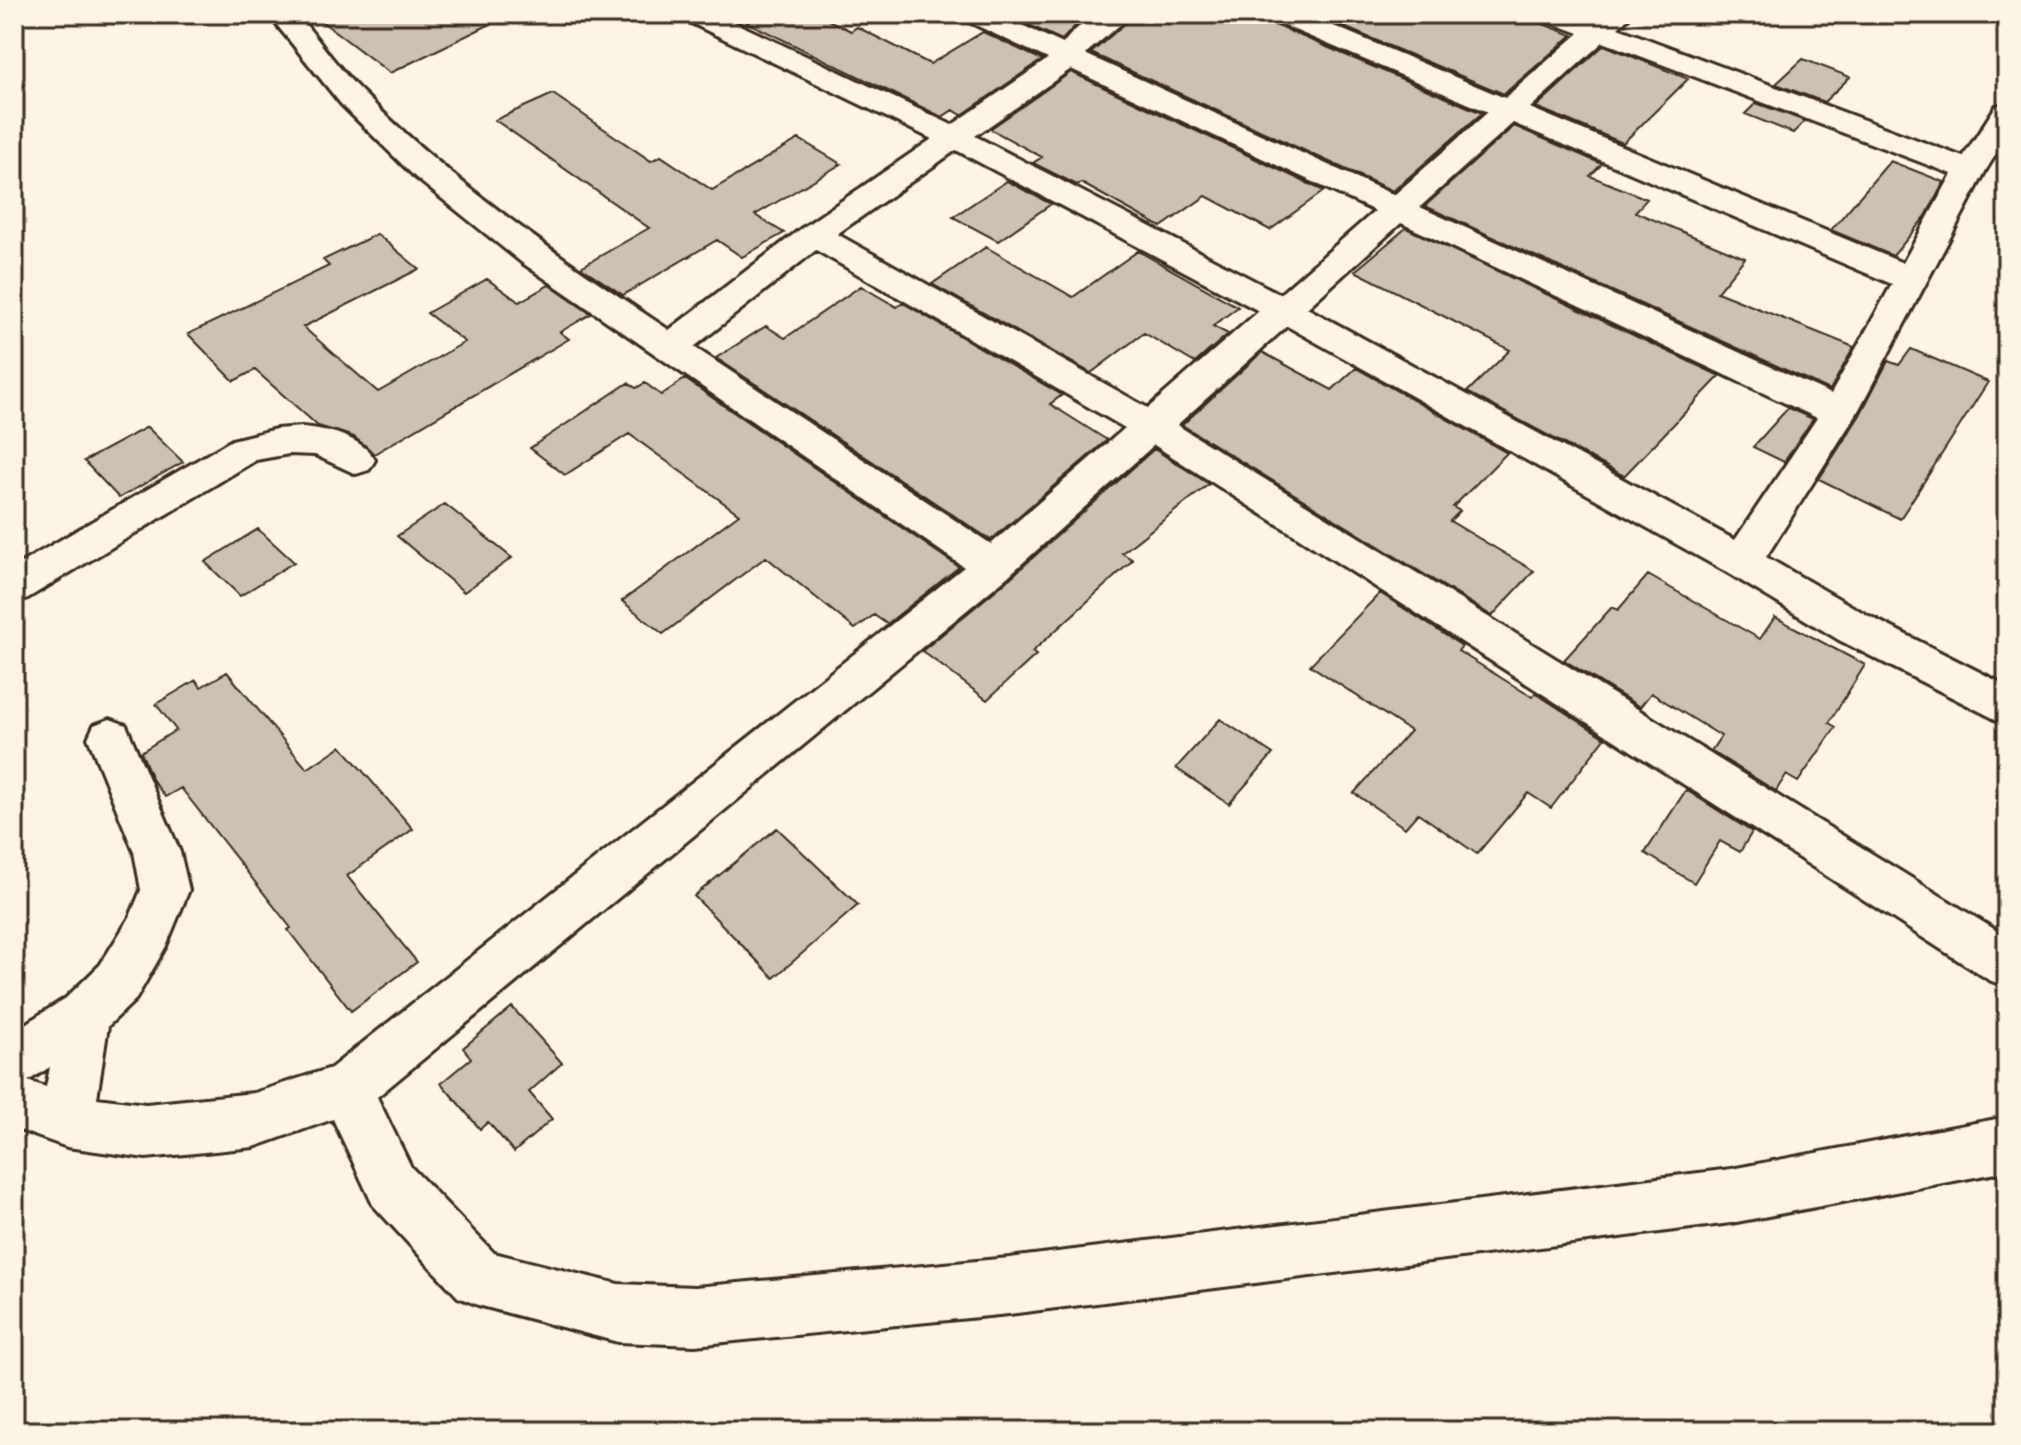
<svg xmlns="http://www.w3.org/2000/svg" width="2021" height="1445" font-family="'Playpen Sans',sans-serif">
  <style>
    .building { fill: #ccc2b3; stroke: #3b2a1e; stroke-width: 2 }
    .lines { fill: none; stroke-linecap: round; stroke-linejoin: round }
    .street-casing { stroke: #3b2a1e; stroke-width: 6 }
    .street { fill: #fcf5e5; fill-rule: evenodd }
  </style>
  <rect width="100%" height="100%" fill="#fcf5e5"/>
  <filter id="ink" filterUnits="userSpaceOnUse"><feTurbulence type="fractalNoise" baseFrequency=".0125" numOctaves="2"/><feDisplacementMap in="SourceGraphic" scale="16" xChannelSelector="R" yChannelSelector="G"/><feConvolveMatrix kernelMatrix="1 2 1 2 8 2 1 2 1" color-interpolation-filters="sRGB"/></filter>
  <g filter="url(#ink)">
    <!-- building -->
    <path class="building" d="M312 14H511L390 73Z
      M730 14H816L851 31 857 27 930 64 983 32 1042 60 962 115 953 110 942 117Z
      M1012 14H1100L1076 25 1062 40 1009 16Z
      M1136 14H1264L1270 23 1482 113 1393 191 1091 53Z
      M1313 14H1517L1572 35 1504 94Z
      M1604 45 1688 79 1623 143 1536 107Z
      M1803 59 1850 77 1824 102 1776 84Z
      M1071 72 1324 191 1270 230 1206 196 1161 227 1081 183 1077 185 1033 163 1042 157 990 129Z
      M553 94 651 161 661 156 712 190 799 139 841 164 755 215 784 233 742 257 717 240 623 295 581 267 649 228 495 120Z
      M1756 103 1805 121 1793 133 1745 114Z
      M1514 126 1602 164 1590 176 1647 199 1635 212 1745 258 1717 292 1854 347 1830 390 1425 206Z
      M1890 161 1944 182 1926 216 1893 256 1831 230Z
      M1007 181 1051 204 998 241 953 217Z
      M1406 228 1720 376 1624 476 1467 392 1510 350 1355 271Z
      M377 234 419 269 303 327 378 392 465 342 427 313 487 279 519 302 549 285 591 314 560 332 569 339 374 454 354 437 318 426 255 370 234 381 188 334 329 266 323 260Z
      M986 247 1073 297 1138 251 1238 307 1213 326 1228 334 1195 363 1144 333 1091 373 932 284Z
      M861 286 897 307 903 303 1062 395 1050 404 1107 440 991 540 716 358 766 326 785 338Z
      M1911 349 1988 382 1900 519 1819 479 1860 415 1888 361 1899 365Z
      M1262 352 1332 390 1356 368 1507 453 1453 507 1460 511 1450 521 1534 571 1492 616 1182 425Z
      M685 379 959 567 887 624 874 615 855 629 766 557 663 634 622 601 739 514 629 434 565 475 530 448 628 383 636 388 645 383 661 395Z
      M1788 408 1813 419 1784 462 1753 447Z
      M147 427 183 462 119 498 84 461Z
      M1154 449 1209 484 1122 553 1133 560 1032 652 1036 655 987 700 922 651 1009 579Z
      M445 504 512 558 464 592 397 536Z
      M258 529 294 562 240 596 205 562Z
      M1648 575 1760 639 1775 617 1865 665 1829 723 1836 727 1798 782 1786 775 1776 791 1711 751 1721 736 1651 693 1640 707 1564 660 1612 607 1618 610Z
      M1380 593 1462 646 1458 651 1532 697 1535 693 1605 738 1551 808 1528 793 1477 854 1418 813 1405 828 1354 793 1410 731 1310 665Z
      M227 672 307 769 341 746 413 829 347 876 417 962 351 1011 288 930 291 928 181 788 165 797 152 779 141 752 176 730 156 704 196 680 201 687Z
      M1220 719 1273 754 1229 804 1176 768Z
      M1686 790 1752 832 1740 852 1720 841 1694 883 1645 853Z
      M777 828 858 905 774 978 694 896Z
      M512 1007 562 1063 529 1092 552 1119 514 1152 488 1122 480 1129 441 1083 471 1058 463 1048Z"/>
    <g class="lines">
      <defs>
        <path id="street" d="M268 14H297C319 40 339 70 364 94 456 186 561 258 669 330L802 228 932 139 685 20 681 14H717L952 125 1048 59 965 20 961 14H998L1063 44C1082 17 1103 14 1133 14L1085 54 1394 195 1488 112 1271 20 1267 14H1305L1505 98 1579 33 1544 20 1540 14H1580L1595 20 1601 14H1632L1618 28 1963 157 1996 106 2007 103V136L1986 170 1857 413 1766 557 1869 616 2007 686V725L1839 640 1728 573 1287 326 1177 425 2007 937V987L1989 980 1154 445 1007 577 377 1097 411 1167 494 1253 618 1284 695 1287 1009 1258 1731 1169 2007 1117V1171L1731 1223 1009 1314 695 1345 618 1342 478 1305 458 1297 373 1205 333 1119 254 1147 146 1158 67 1147 14 1128V1031L66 998 100 965 130 917 141 890 134 852 88 738 94 725 110 719 126 725 180 852 189 890 166 946 136 999 108 1026 97 1098 146 1104 254 1093 331 1068 964 567 521 262 415 177 341 104ZM1603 42 1952 174 1903 263 1530 108ZM1071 69 1375 211 1280 294 975 136ZM1513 123 1892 284 1831 394 1420 207ZM956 150 1259 311 1148 408 837 234ZM1401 223 1817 418 1735 540 1307 308ZM816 250 1125 428 991 544 694 347ZM50 1067 46 1087 28 1081Z
          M302 427C327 429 362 437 375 460L369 470 356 474 315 455 289 454 256 460 28 598 14 603V567L232 440 276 429Z"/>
      </defs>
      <!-- street casing -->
      <use href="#street" class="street-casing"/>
      <!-- street -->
      <use href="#street" class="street"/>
    </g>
  </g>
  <!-- margin -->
  <rect width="2021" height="1445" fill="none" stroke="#fcf5e5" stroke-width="48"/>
  <rect x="24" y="24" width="1973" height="1397" fill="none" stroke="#3b2a1e" stroke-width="3" filter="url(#ink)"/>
</svg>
